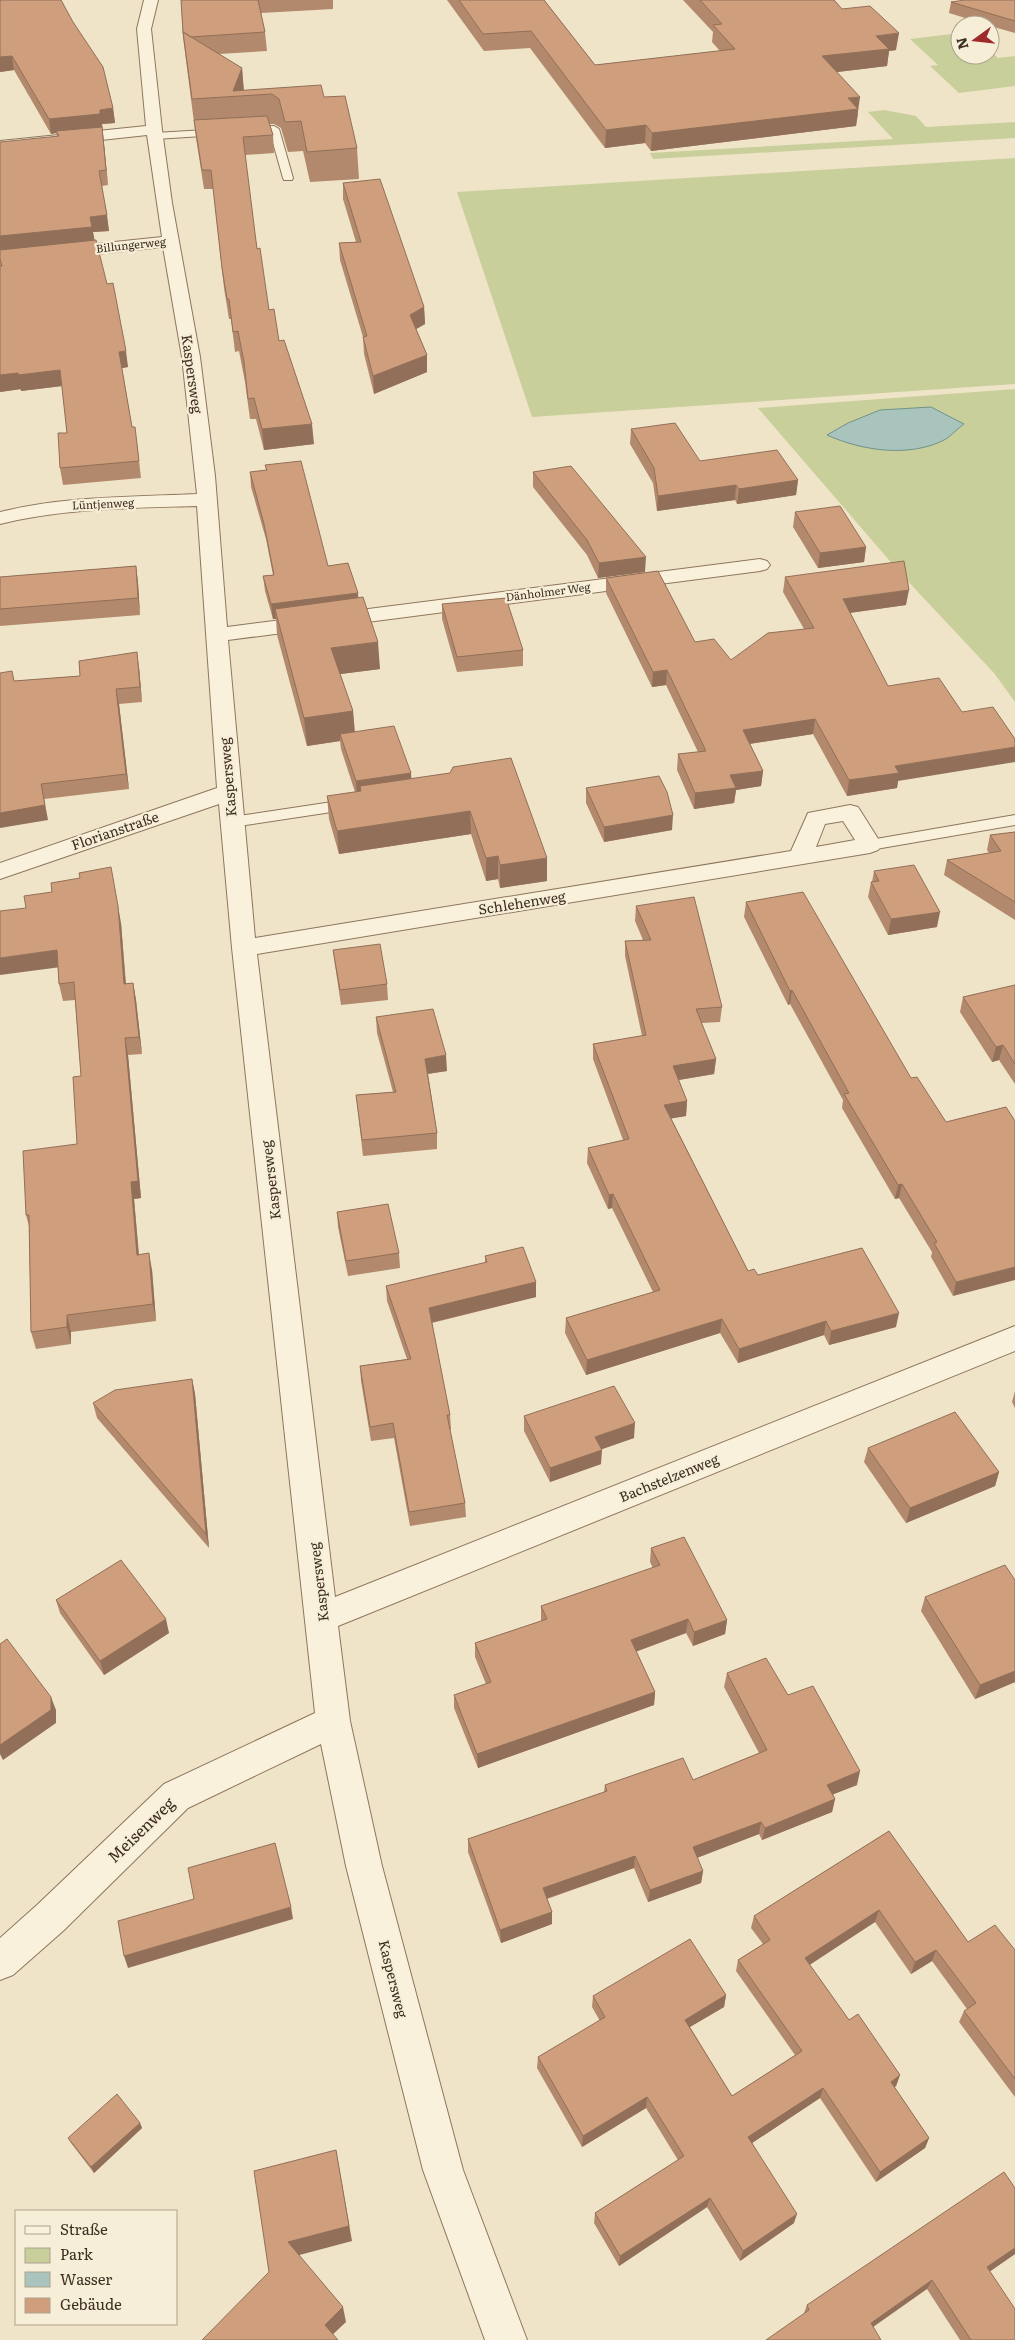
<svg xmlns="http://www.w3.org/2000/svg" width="1015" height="2340" font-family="Literata,serif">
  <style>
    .green { fill: #c9cf9b }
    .water { fill: #a9c4bc; stroke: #6f938a }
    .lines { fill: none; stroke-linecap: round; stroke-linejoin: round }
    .service-casing { stroke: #8d765c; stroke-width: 2 }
    .minor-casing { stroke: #8d765c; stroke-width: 2 }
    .service { fill: #faf1dc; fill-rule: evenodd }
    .minor { fill: #faf1dc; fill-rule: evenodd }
    .wall { fill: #b2896c }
    .shaded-wall { fill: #916f58 }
    .building { fill: #cf9f7d; stroke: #916f58 }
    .labels { text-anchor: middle; stroke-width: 4.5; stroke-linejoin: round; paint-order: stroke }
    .far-street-label { font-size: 11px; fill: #3d2e20; stroke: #f7eed8 }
    .street-label { font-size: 14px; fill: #3d2e20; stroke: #f7eed8 }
    .near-street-label { font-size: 16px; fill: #3d2e20; stroke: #f7eed8 }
  </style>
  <rect width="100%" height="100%" fill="#f0e4c8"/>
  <!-- green -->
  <path class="green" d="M960 33V55H990V51L998 58 1015 56V86L959 93 930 66 938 65 910 39Z
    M884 110 916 116 926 127 1015 122V138L653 159 650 153 893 139 868 112Z
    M1015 158V384L532 417 457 192Z
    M1015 389V702L994 673 901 574 758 408Z"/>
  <!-- water -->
  <path class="water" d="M931 407 964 424C958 428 952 435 946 439 911 458 862 451 827 435L848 423 880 410Z"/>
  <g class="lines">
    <defs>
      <path id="service" d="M274 126 279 129 293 178 292 180H284L283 178 270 132 155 139 150 136 155 133Z
        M352 799 360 804 358 808 232 827 226 826 224 822 226 818 232 817Z
        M1015 815V825L870 850 864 849 862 845 864 841 870 840Z"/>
      <path id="minor" d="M144 0H158L151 29 162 130 172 203 200 357 215 476 227 627 760 559 767 561 770 565 767 569 760 571 228 640 255 938 791 851 808 813 850 805 858 807 882 845 878 850 870 853 257 954 335 1597 1015 1326V1351L338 1626 350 1721 382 1866 463 2170 527 2340H485L423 2170 346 1866 321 1744 188 1808 63 1931 13 1975 0 1980V1938L37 1905 164 1784 315 1713 232 948 219 804 0 879V863L217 788 197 506C131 508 65 508 0 524V512C65 496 130 497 197 494L182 357 163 247 0 264V254L162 237 147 135 0 151V141L146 126 137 29ZM843 821 855 840 816 847 825 824Z"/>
    </defs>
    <!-- service casing -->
    <use href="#service" class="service-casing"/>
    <!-- minor casing -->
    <use href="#minor" class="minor-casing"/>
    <!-- service -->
    <use href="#service" class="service"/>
    <!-- minor -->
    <use href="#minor" class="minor"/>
  </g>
  <!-- wall -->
  <path class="wall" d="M0 0 113 108 115 123 102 124 108 185 102 186 109 231 93 232 94 240 128 367 122 368 132 427 137 443 141 478 63 485 60 468 67 433 62 386 21 391V389L0 392V259L57 136 56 133 51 134 14 70 0 72Z
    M181 0H333V9L261 13 265 32 267 51 219 54 242 68 244 90 324 97 357 148 359 179 310 182 303 151 288 152 281 128 274 124H270L273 135 274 153 245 155 257 249 269 310 314 444 264 450 256 419H250L245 382 239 351 235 352 231 319H229L224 288 213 189H204L196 138 183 37Z
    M447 0H544L595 65 720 51 712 42 713 32 683 0H834L842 9 896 50 889 51 887 66 837 72 858 114 856 126 651 151 645 143 605 148 530 48 484 51Z
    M1015 0V33L990 26V25H988L949 13 951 2Z
    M343 183 424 307 425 324 416 329 427 355V372L374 394 364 354 363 337 340 260 339 243 356 242 343 199Z
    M631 429 700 461 798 480 796 495 737 504 735 500 657 511 653 483 630 444Z
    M265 465 328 566 358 593V598L380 669 340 674 353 711 355 732 411 779 450 773 547 881 500 888 498 879 486 881 471 834 339 854 329 819 327 796 355 792 341 749 340 741 307 746 277 635 276 619H273L265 591 263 576 273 575 266 539 251 487 250 472 266 470Z
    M533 472 645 572 598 578 587 555 533 487Z
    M795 512 866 547 864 562 818 568 793 527Z
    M136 566 138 583 140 615 0 626V577Z
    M785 577 906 605 850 613 898 781 897 788 847 796 813 734 750 744 763 771 761 786 736 790 734 803 694 809 677 770 678 754 698 752 666 685 652 687 606 593V578L695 642 731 660 804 629 783 592Z
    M442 604 523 650V666L457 672 442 619Z
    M139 667 142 702 119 704 129 789 44 799 48 820 14 681 80 676Z
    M586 788 672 830 604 842 586 803Z
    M1015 832V920L944 875 947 860 989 853 987 850 990 835Z
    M874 871 937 927 888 935 868 897 871 882H872Z
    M746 902 911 1078 946 1122 1006 1107 953 1296 931 1257 932 1252 899 1198 895 1199 842 1108 843 1100 790 1004 788 1005 744 917Z
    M636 906 722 1007 720 1022 701 1023 716 1059 714 1074 679 1080 687 1101 686 1116 671 1118 748 1271 896 1327 829 1345 824 1335 738 1363 720 1333 586 1375 565 1333 566 1318 653 1292 612 1208 608 1209 587 1163 588 1148 623 1140 593 1059V1044L642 1036 625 956V941L643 940 635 921Z
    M121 923 126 984 133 983 136 1000 142 1054 128 1055 141 1198 134 1199 139 1254 152 1270 156 1321 71 1332V1344L36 1349 31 1332 29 1226 26 1215 77 1144 81 1076 75 1000 63 1001 59 984 58 967Z
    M333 950 387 984 388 1000 341 1005 335 965Z
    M1015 985V1084L999 1060 992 1062 960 1012 963 997Z
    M376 1017 447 1071 428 1074 437 1133V1149L363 1156 356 1095 393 1092 377 1033Z
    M337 1212 399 1253 400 1268 348 1276 338 1227Z
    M485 1256 536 1282V1297L432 1323 450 1415 451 1429 450 1430 465 1503 466 1517 410 1526 394 1438 371 1441 361 1381 360 1366 407 1359 387 1301 386 1286 485 1263Z
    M192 1379 195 1394 209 1548 97 1418 93 1403Z
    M1015 1391V1408L1012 1402Z
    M524 1416 634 1438 601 1449V1464L550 1482 524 1431Z
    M868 1448 999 1472 995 1486 906 1523 864 1462Z
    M651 1548 727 1620 725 1634 693 1646 686 1633 636 1651 655 1692 654 1705 478 1768 454 1708V1695L486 1684 475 1657V1643L541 1621V1606L653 1568 650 1562Z
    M925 1597 1015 1682 975 1699 921 1611Z
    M56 1600 169 1633 104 1675 60 1613Z
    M727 1673 788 1695 857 1785 833 1794 835 1799 832 1812 762 1840 759 1834 697 1858 703 1871 701 1883 648 1902 634 1868 547 1899 552 1912V1924L501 1943 468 1852V1839L604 1792 605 1785 693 1780 759 1753 724 1687Z
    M889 1831 968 1942 1015 1950V2097L959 2022 964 2011 967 2009 932 1961 911 1974 875 1922 809 1964 849 2020 900 2075 896 2086 894 2087 929 2138 925 2148 876 2182 820 2098 752 2143 794 2223 740 2261 707 2207 619 2266 594 2223 595 2213 678 2160 646 2108 582 2147 537 2068 538 2057 600 2021 592 2007 593 1996 726 1995 724 2007 690 2027 732 2096 795 2055 736 1971 738 1960 763 1944 751 1928 754 1916Z
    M140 2123 142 2128 94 2173 71 2143 68 2138Z
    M1015 2188V2254L990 2271 1015 2340H960L927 2289 804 2313 807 2305Z"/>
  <!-- shaded-wall -->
  <path class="shaded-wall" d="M899 33 896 50 889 51 887 66 821 74 822 56 876 36Z
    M12 56 14 70 0 72V57Z
    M242 68 244 96 233 91Z
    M860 97 856 126 651 151 652 133 848 98Z
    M113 108 115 123 102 124 108 185 106 170 56 131V133L51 134 49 119 100 110Z
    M646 125 645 143 605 148 606 130Z
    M107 215 109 231 93 232 95 242 0 252V236L90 217Z
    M424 307 425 324 411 332 410 315Z
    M126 351 128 367 122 368 119 352Z
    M427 355V372L374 394 373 376Z
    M60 370 62 386 21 391 18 375Z
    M18 373 21 389 0 392V375Z
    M312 424 314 444 264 450 262 429Z
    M798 480 796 495 737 504 739 489Z
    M736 485 735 500 657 511 658 496Z
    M866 547 864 562 818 568 820 553Z
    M646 557 645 572 598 578 599 563Z
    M136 566 138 583 140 615 138 598Z
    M909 590 906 605 841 614 843 599Z
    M358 593 359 608 275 609 276 619H273L271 604Z
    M378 642 380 669 333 675 331 648Z
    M137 652 139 667 142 702 140 687Z
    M667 670 666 685 652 687 653 672Z
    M116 689 119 704 129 789 126 774Z
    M353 711 355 739 340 734V741L307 746 304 718Z
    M815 719 813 734 742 745 743 730Z
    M1015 747V762L898 781 897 788 847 796 849 780 895 766Z
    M763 771 761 786 736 790 734 803 694 809 695 793 730 775Z
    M411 773 412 789 361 791 360 786V796L357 797 356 781Z
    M41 784 48 820 0 828V813Z
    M470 811 471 834 339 854 337 831Z
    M673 815 672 830 604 842V827Z
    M498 856V879L486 881V858Z
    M547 858V881L500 888V865Z
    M118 906 121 923 127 1001 124 984Z
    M940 912 937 927 888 935 891 919Z
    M57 950 61 967 0 975V958Z
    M133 983 136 1000 142 1054 139 1037Z
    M792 990 790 1004 788 1005 790 991Z
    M125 1038 128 1055 141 1198 134 1199 140 1271 137 1255 131 1182Z
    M1003 1045 999 1060 992 1062 996 1047Z
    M446 1055 447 1071 426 1074 425 1059Z
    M716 1059 714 1074 672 1081 673 1066Z
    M687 1101 686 1116 663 1120 664 1105Z
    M902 1184 899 1198 895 1199 898 1185Z
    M613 1194 612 1208 608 1209 609 1195Z
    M149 1253 152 1270 156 1321 153 1304Z
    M1015 1267V1280L953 1296 956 1282Z
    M536 1282V1297L429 1323V1308Z
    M899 1313 896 1327 829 1345 831 1331Z
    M67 1315 71 1332V1344L67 1327Z
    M722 1319 720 1333 586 1375 587 1360Z
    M826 1321 824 1335 738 1363 739 1349Z
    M192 1379 195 1394 209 1548 206 1534Z
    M635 1423 634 1438 594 1452 595 1437Z
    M602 1450 601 1464 550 1482V1468Z
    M999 1472 995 1486 906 1523 910 1508Z
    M166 1619 169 1633 104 1675 100 1661Z
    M688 1619 686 1633 630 1654 631 1640Z
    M727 1620 725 1634 693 1646 694 1632Z
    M1015 1671V1682L975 1699 980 1685Z
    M655 1692 654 1705 478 1768 477 1754Z
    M51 1697 56 1710V1723L3 1760 0 1754V1745Z
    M860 1771 857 1785 824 1798 827 1785Z
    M835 1799 832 1812 762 1840 765 1828Z
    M761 1822 759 1834 691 1860 693 1847Z
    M635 1856 634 1868 542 1900 543 1888Z
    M703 1871 701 1883 648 1902 650 1890Z
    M291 1907 293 1919 128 1968 124 1956Z
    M879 1910 875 1922 802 1970 805 1958Z
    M552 1912V1924L501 1943 500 1930Z
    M936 1950 932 1961 911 1974 915 1962Z
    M726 1995 724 2007 683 2031 685 2020Z
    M900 2075 896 2086 887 2093 891 2082Z
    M823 2088 820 2098 746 2147 748 2137Z
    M647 2097 646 2108 582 2147 583 2136Z
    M140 2123 142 2128 94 2173 91 2167Z
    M929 2138 925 2148 876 2182 880 2172Z
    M336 2150 352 2241 292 2257 288 2242Z
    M710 2198 707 2207 619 2266 620 2256Z
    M797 2214 794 2223 740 2261 743 2251Z
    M1015 2248V2254L982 2277 987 2267Z
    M932 2280 927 2289 866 2332 871 2323Z
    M343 2307 346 2322 328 2339 325 2325Z"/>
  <!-- building -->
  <path class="building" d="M0 0H61L73 22 103 67 113 108 100 110V114L49 119 12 56 0 57Z
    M181 0H258L265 32 191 37 183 32Z
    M459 0H544L595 65 735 49 713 25 722 24 700 0H834L842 9 870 6 899 33 876 36 889 49 822 56 860 97 848 98 858 109 652 133 646 125 606 130 531 31 483 34Z
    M965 0H1015V21L951 2Z
    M183 32 242 68 233 91 321 85 324 97 345 96 357 148 307 152 301 121 285 122 279 99 272 94 192 99Z
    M267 116 273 135 243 137 257 249 260 248 269 310 274 309 279 341 284 340 312 424 262 429 254 398 248 399 244 362 238 331 233 332 229 299H227L222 268 211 170H202L194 120Z
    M102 127 106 170 99 171 107 215 90 217 92 227 0 236V142L59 136 56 131Z
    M380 179 424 307 410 315 427 355 373 376 363 337 367 336 339 243 361 242 343 183Z
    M96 240 107 284 113 283 126 351 119 352 132 427H135L139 461 60 468 58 433H67L60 370 18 375V373L0 375V266H2L0 259V250Z
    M675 423 700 461 777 450 798 480 739 489 736 485 658 496 654 468 631 429Z
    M301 461 328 566 348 563 358 593 271 604 263 576 274 575 264 524 250 472 267 470 265 465Z
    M571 466 646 557 599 563 587 540 533 472Z
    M840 506 866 547 820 553 795 512Z
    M904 561 909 590 843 599 888 686 939 678 962 712 993 707 1015 739V747L895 766 899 773 849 780 815 719 743 730 763 771 730 775 736 788 695 793 678 754 706 751 667 670 653 672 606 578 658 571 695 642 714 639 731 660 768 633 814 628 785 577Z
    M136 566 138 598 0 609V577Z
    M363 597 378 642 331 648 353 711 304 718 275 609Z
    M506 598 523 650 457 657 442 604Z
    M137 652 140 687 116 689 126 774 41 784 45 805 0 813V673L12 671 14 681 80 676 79 661Z
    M394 726 411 773 356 781 340 734Z
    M511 758 547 858 500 865 498 856 486 858 470 811 337 831 327 796 361 791 360 786 450 773 453 767Z
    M659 776 667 792 673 815 604 827 586 788Z
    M1015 832V902L947 860 1001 851 990 835Z
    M914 865 940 912 891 919 871 882 879 881 874 871Z
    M111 867 118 906 124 984 133 983 139 1037 125 1038 138 1181 131 1182 137 1255 149 1253 153 1304 67 1315V1327L31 1332 29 1215H26L23 1151 77 1144 73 1077 81 1076 74 982 59 984 57 950 0 958V911L26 908 24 896 52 892 51 883 80 878 79 873Z
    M803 892 911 1078 917 1077 946 1122 1006 1107 1015 1121V1267L956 1282 934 1243 937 1242 902 1184 898 1185 844 1094 849 1093 792 990 790 991 746 902Z
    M694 897 722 1007 696 1009 716 1059 673 1066 687 1101 664 1105 748 1271 754 1269 758 1275 862 1248 899 1313 831 1331 826 1321 739 1349 722 1319 587 1360 566 1318 660 1290 613 1194 609 1195 588 1148 629 1139 593 1044 646 1035 625 941 651 940 636 906Z
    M380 944 387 984 340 990 333 950Z
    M1015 985V1064L1003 1045 996 1047 963 997Z
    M433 1009 446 1055 425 1059 437 1133 362 1140 356 1095 396 1092 376 1017Z
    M388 1204 399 1253 346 1261 337 1212Z
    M523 1247 536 1282 429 1308 450 1415H447L465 1503 409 1512 393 1423 370 1427 360 1366 411 1359 386 1286 487 1262 485 1256Z
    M192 1379 206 1534 93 1403 115 1390Z
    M614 1386 635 1423 595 1437 602 1450 550 1468 524 1416Z
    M955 1412 999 1472 910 1508 868 1448Z
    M684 1537 727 1620 694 1632 688 1619 631 1640 655 1692 477 1754 454 1695 491 1682 475 1643 547 1619 541 1606 660 1565 651 1548Z
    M121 1560 166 1619 100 1661 56 1600Z
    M1005 1565 1015 1580V1671L980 1685 925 1597Z
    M7 1639 51 1697V1710L0 1745V1644Z
    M766 1658 788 1695 813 1686 860 1771 827 1785 835 1799 765 1828 761 1822 693 1847 703 1871 650 1890 635 1856 543 1888 552 1912 500 1930 468 1839 607 1791 605 1785 683 1758 693 1780 767 1750 727 1673Z
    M889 1831 968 1942 995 1925 1015 1950V2079L964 2011 976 2003 936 1950 915 1962 879 1910 805 1958 849 2020 858 2014 900 2075 891 2082 929 2138 880 2172 823 2088 748 2137 797 2214 743 2251 710 2198 620 2256 595 2213 684 2156 647 2097 583 2136 538 2057 605 2017 593 1996 690 1939 726 1995 685 2020 732 2096 802 2051 738 1960 770 1940 754 1916Z
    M275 1843 291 1907 124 1956 118 1921 194 1899 188 1868Z
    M117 2094 140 2123 91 2167 68 2138Z
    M336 2150 349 2226 288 2242 343 2307 325 2325 338 2340H202L269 2272 254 2171Z
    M1004 2172 1015 2188V2248L987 2267 1015 2309V2340H971L932 2280 871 2323 881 2340H766L809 2310 807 2305Z"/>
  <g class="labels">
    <!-- far-street labels -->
    <g class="far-street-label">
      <text transform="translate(131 245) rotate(-6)" y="4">Billungerweg</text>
      <text transform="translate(103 504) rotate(-3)" y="4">Lüntjenweg</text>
      <text transform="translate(548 592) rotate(-7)" y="4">Dänholmer Weg</text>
    </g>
    <!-- street labels -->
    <g class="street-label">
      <text transform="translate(192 374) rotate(82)" y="5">Kaspersweg</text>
      <text transform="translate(228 777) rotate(-95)" y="5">Kaspersweg</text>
      <text transform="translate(115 831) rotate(-19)" y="5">Florianstraße</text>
      <text transform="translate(522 903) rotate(-9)" y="5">Schlehenweg</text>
      <text transform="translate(271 1180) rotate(-97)" y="5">Kaspersweg</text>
      <text transform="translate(669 1478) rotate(-22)" y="5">Bachstelzenweg</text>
      <text transform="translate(319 1582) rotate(-97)" y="5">Kaspersweg</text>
      <text transform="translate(393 1979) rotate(76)" y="5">Kaspersweg</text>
    </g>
    <!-- near-street labels -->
    <g class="near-street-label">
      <text transform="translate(141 1830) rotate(-44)" y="6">Meisenweg</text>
    </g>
  </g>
  <!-- legend -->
  <rect x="15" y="2210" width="162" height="115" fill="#f7eed8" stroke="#ada18e"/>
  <rect x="25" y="2226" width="25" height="8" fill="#faf1dc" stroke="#ada18e"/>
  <text x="60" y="2235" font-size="15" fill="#3d2e20">Straße</text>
  <rect x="25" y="2248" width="25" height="15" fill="#c9cf9b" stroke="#ada18e"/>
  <text x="60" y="2260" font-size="15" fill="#3d2e20">Park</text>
  <rect x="25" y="2272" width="25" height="15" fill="#a9c4bc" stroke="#ada18e"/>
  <text x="60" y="2285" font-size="15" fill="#3d2e20">Wasser</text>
  <rect x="25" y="2298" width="25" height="15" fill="#cf9f7d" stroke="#ada18e"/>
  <text x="60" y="2310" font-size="15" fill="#3d2e20">Gebäude</text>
  <!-- north arrow -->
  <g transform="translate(975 40) rotate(255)"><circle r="24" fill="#f7eed8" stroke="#ada18e"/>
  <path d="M0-4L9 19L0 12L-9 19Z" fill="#9e2a2b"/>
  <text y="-8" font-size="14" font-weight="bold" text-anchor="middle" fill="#3d2e20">N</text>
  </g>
</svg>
